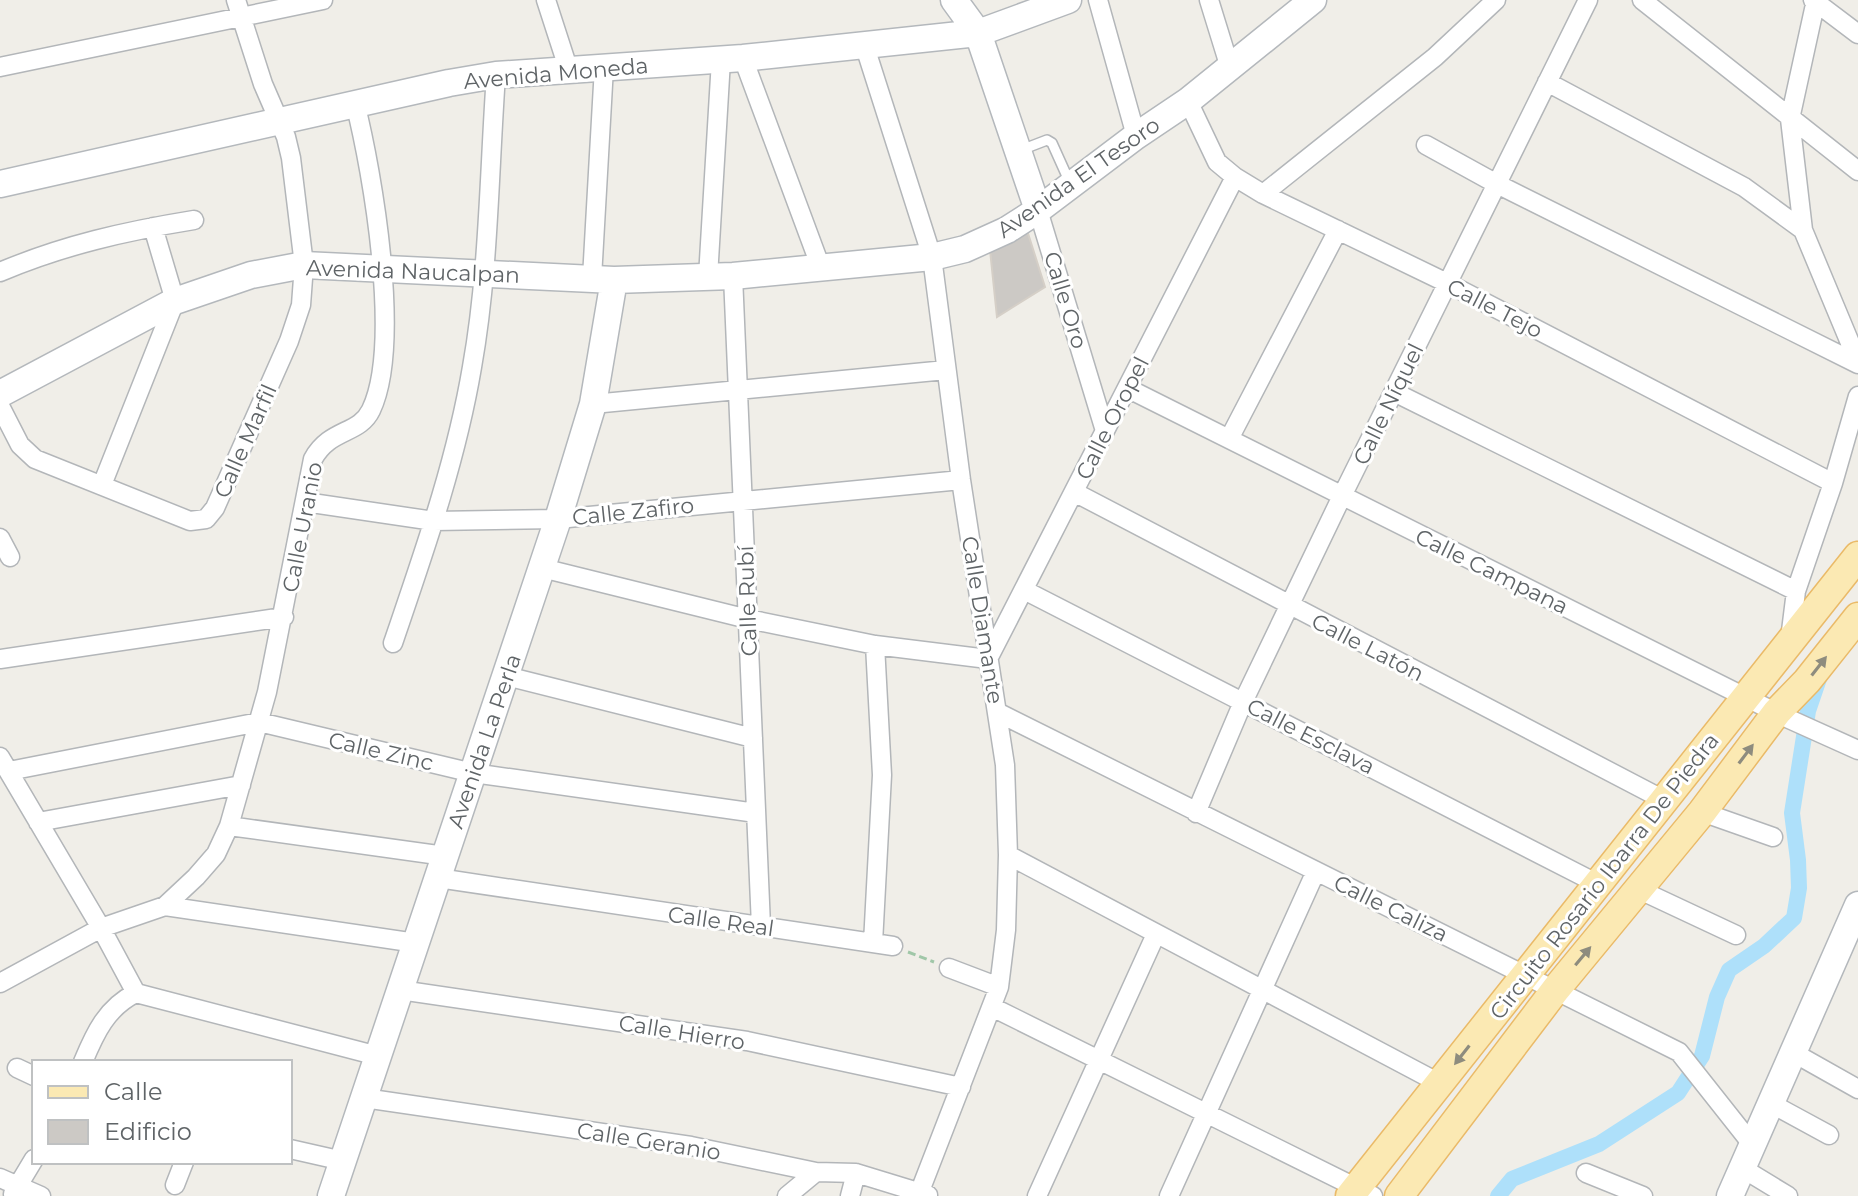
<svg xmlns="http://www.w3.org/2000/svg" width="1858" height="1196" font-family="Montserrat,sans-serif">
  <style>
    .lines { fill: none; stroke-linecap: round; stroke-linejoin: round }
    .canal { stroke: #aee0fa; stroke-width: 16 }
    .building { fill: #ccc9c5; stroke: #d5cfc7; stroke-width: 2 }
    .lane-casing { stroke: #b3b6b9; stroke-width: 12 }
    .street-casing { stroke: #b3b6b9; stroke-width: 21 }
    .secondary-casing { stroke: #b4b8bc; stroke-width: 29 }
    .primary-casing { stroke: #eaba68; stroke-width: 31 }
    .path { stroke: #a0c7a8; stroke-width: 3; stroke-dasharray: 8 4; stroke-linecap: butt }
    .lane { stroke: #fff; stroke-width: 9 }
    .street { stroke: #fff; stroke-width: 18 }
    .secondary { stroke: #fff; stroke-width: 26 }
    .primary { stroke: #fbe9b3; stroke-width: 28 }
    .oneway { fill: #8e8c7e }
    .labels { text-anchor: middle; stroke-width: 6; stroke-linejoin: round; paint-order: stroke }
    .street-label { font-size: 22px; fill: #5f6467; stroke: #fff }
  </style>
  <rect width="100%" height="100%" fill="#f0eee8"/>
  <g class="lines">
    <!-- canal -->
    <path class="canal" d="M1498 1196 1512 1179 1599 1144 1678 1093 1702 1056 1717 997 1729 970 1764 946 1794 918 1799 888 1798 860 1792 813 1808 711 1820 676"/>
  </g>
  <!-- building -->
  <path class="building" d="M1026 227 1045 287 997 317 990 250Z"/>
  <g class="lines">
    <defs>
      <path id="lane" d="M1021 150 1047 140 1052 143 1070 183"/>
      <path id="street" d="M546 0 569 71
        M1098 0 1136 136
        M1209 0 1230 68
        M1642 0 1858 171
        M1813 0 1858 34
        M1816 0 1790 119 1803 230 1858 362
        M865 47 932 257 961 480 1005 765 1008 855 1006 930 999 987 920 1191
        M743 58 821 268
        M0 67 323 0
        M1547 82 1744 187 1803 230
        M1188 101 1217 162 1235 177 1263 194 1447 283 1833 483
        M1426 145 1495 183 1858 364
        M1263 194 1435 57 1496 0
        M1038 210 1105 431
        M0 272C64 245 126 231 194 220
        M733 276 761 926
        M708 277 721 60
        M592 278 604 67
        M1127 388 1789 719 1858 750
        M1394 392 1796 591
        M593 404 946 370
        M0 406 20 445 35 459 190 521 206 519 215 508 289 341 301 305 304 265 291 158 286 137 263 84 236 0
        M1229 439 1338 230
        M102 485 175 301 153 227
        M1074 492 1664 800
        M305 502 434 521 558 519 961 480
        M0 538 10 557
        M542 568 748 619 875 645 988 659 1235 177
        M1024 590 1598 884
        M1790 639 1796 591 1833 483 1858 396
        M393 643C424 552 456 462 472 367 489 272 489 172 496 75
        M0 659 284 617
        M506 676 753 738
        M997 712 1679 1052 1751 1143
        M0 757 101 928 136 993
        M9 771 259 722 473 773 756 813
        M1702 812 1773 837
        M1196 813 1243 702 1342 496 1588 0
        M38 822 241 785
        M229 826 445 856
        M1008 855 1439 1083
        M438 878 893 946
        M1640 890 1736 935
        M165 906 196 877 216 854 229 826 267 692 313 459C330 428 359 435 371 410 402 345 373 174 355 103
        M873 943 882 775 875 645
        M949 968 999 987
        M0 983 101 928 165 906 416 943
        M400 990 747 1041 961 1087
        M136 993 378 1056
        M992 1007 1373 1196
        M1794 1053 1858 1089
        M83 1062C95 1033 107 1007 136 993
        M17 1068 34 1076
        M364 1098 691 1146 816 1172 856 1173 928 1195
        M1770 1103 1829 1135
        M290 1149 343 1161
        M1742 1168 1788 1196
        M1586 1173 1643 1196
        M0 1178 41 1196
        M175 1185 184 1162
        M13 1194 34 1159
        M787 1196 816 1172
        M850 1196 856 1173
        M1037 1196 1156 934
        M1169 1196 1316 871"/>
      <path id="secondary" d="M954 0 978 33 1038 210
        M0 184 449 83 496 75 743 58 978 33 1068 0
        M0 394 175 301 251 275 304 265 614 280 733 276 932 257 965 249 1007 230 1038 210 1136 136 1188 101 1313 0
        M331 1196 558 519 593 404 614 280
        M1730 1196 1858 905"/>
      <path id="primary" d="M1350 1196 1858 556
        M1399 1196 1556 989 1702 812 1777 712 1807 681 1858 617"/>
    </defs>
    <!-- lane casing -->
    <use href="#lane" class="lane-casing"/>
    <!-- street casing -->
    <use href="#street" class="street-casing"/>
    <!-- secondary casing -->
    <use href="#secondary" class="secondary-casing"/>
    <!-- primary casing -->
    <use href="#primary" class="primary-casing"/>
    <!-- path -->
    <path class="path" d="M908 952 934 962"/>
    <!-- lane -->
    <use href="#lane" class="lane"/>
    <!-- street -->
    <use href="#street" class="street"/>
    <!-- secondary -->
    <use href="#secondary" class="secondary"/>
    <!-- primary -->
    <use href="#primary" class="primary"/>
  </g>
  <!-- one-way arrows -->
  <defs><path id="oneway-solid" d="M-6-.8H1V-3.2L6.5 0L1 3.2V.8H-6Z" transform="scale(2)"/></defs>
  <g class="oneway">
    <use href="#oneway-solid" transform="translate(1819 666) rotate(-52)"/>
    <use href="#oneway-solid" transform="translate(1746 754) rotate(-53)"/>
    <use href="#oneway-solid" transform="translate(1583 956) rotate(-50)"/>
    <use href="#oneway-solid" transform="translate(1462 1055) rotate(128)"/>
  </g>
  <g class="labels">
    <!-- street labels -->
    <g class="street-label">
      <text transform="translate(556 73) rotate(-5)" y="8">Avenida Moneda</text>
      <text transform="translate(1078 177) rotate(-35)" y="8">Avenida El Tesoro</text>
      <text transform="translate(413 271) rotate(2)" y="8">Avenida Naucalpan</text>
      <text transform="translate(1066 300) rotate(73)" y="8">Calle Oro</text>
      <text transform="translate(1495 308) rotate(27)" y="8">Calle Tejo</text>
      <text transform="translate(1388 404) rotate(-64)" y="8">Calle Níquel</text>
      <text transform="translate(1112 418) rotate(-63)" y="8">Calle Oropel</text>
      <text transform="translate(245 441) rotate(-66)" y="8">Calle Marfil</text>
      <text transform="translate(633 511) rotate(-6)" y="8">Calle Zafiro</text>
      <text transform="translate(302 527) rotate(-79)" y="8">Calle Uranio</text>
      <text transform="translate(1492 571) rotate(26)" y="8">Calle Campana</text>
      <text transform="translate(747 601) rotate(-92)" y="8">Calle Rubí</text>
      <text transform="translate(983 620) rotate(81)" y="8">Calle Diamante</text>
      <text transform="translate(1368 647) rotate(27)" y="8">Calle Latón</text>
      <text transform="translate(1311 736) rotate(27)" y="8">Calle Esclava</text>
      <text transform="translate(484 741) rotate(-71)" y="8">Avenida La Perla</text>
      <text transform="translate(381 751) rotate(13)" y="8">Calle Zinc</text>
      <text transform="translate(1604 876) rotate(-52)" y="8">Circuito Rosario Ibarra De Piedra</text>
      <text transform="translate(1391 908) rotate(26)" y="8">Calle Caliza</text>
      <text transform="translate(721 921) rotate(8)" y="8">Calle Real</text>
      <text transform="translate(682 1032) rotate(9)" y="8">Calle Hierro</text>
      <text transform="translate(649 1141) rotate(9)" y="8">Calle Geranio</text>
    </g>
  </g>
  <!-- legend -->
  <rect x="32" y="1060" width="260" height="104" fill="#ffffff" stroke="#bfc1c2" stroke-width="2"/>
  <rect x="48" y="1086" width="40" height="12" fill="#fbe9b3" stroke="#bfc1c2" stroke-width="2"/>
  <text x="104" y="1100" font-size="24" fill="#5f6467">Calle</text>
  <rect x="48" y="1120" width="40" height="24" fill="#ccc9c5" stroke="#bfc1c2" stroke-width="2"/>
  <text x="104" y="1140" font-size="24" fill="#5f6467">Edificio</text>
</svg>
